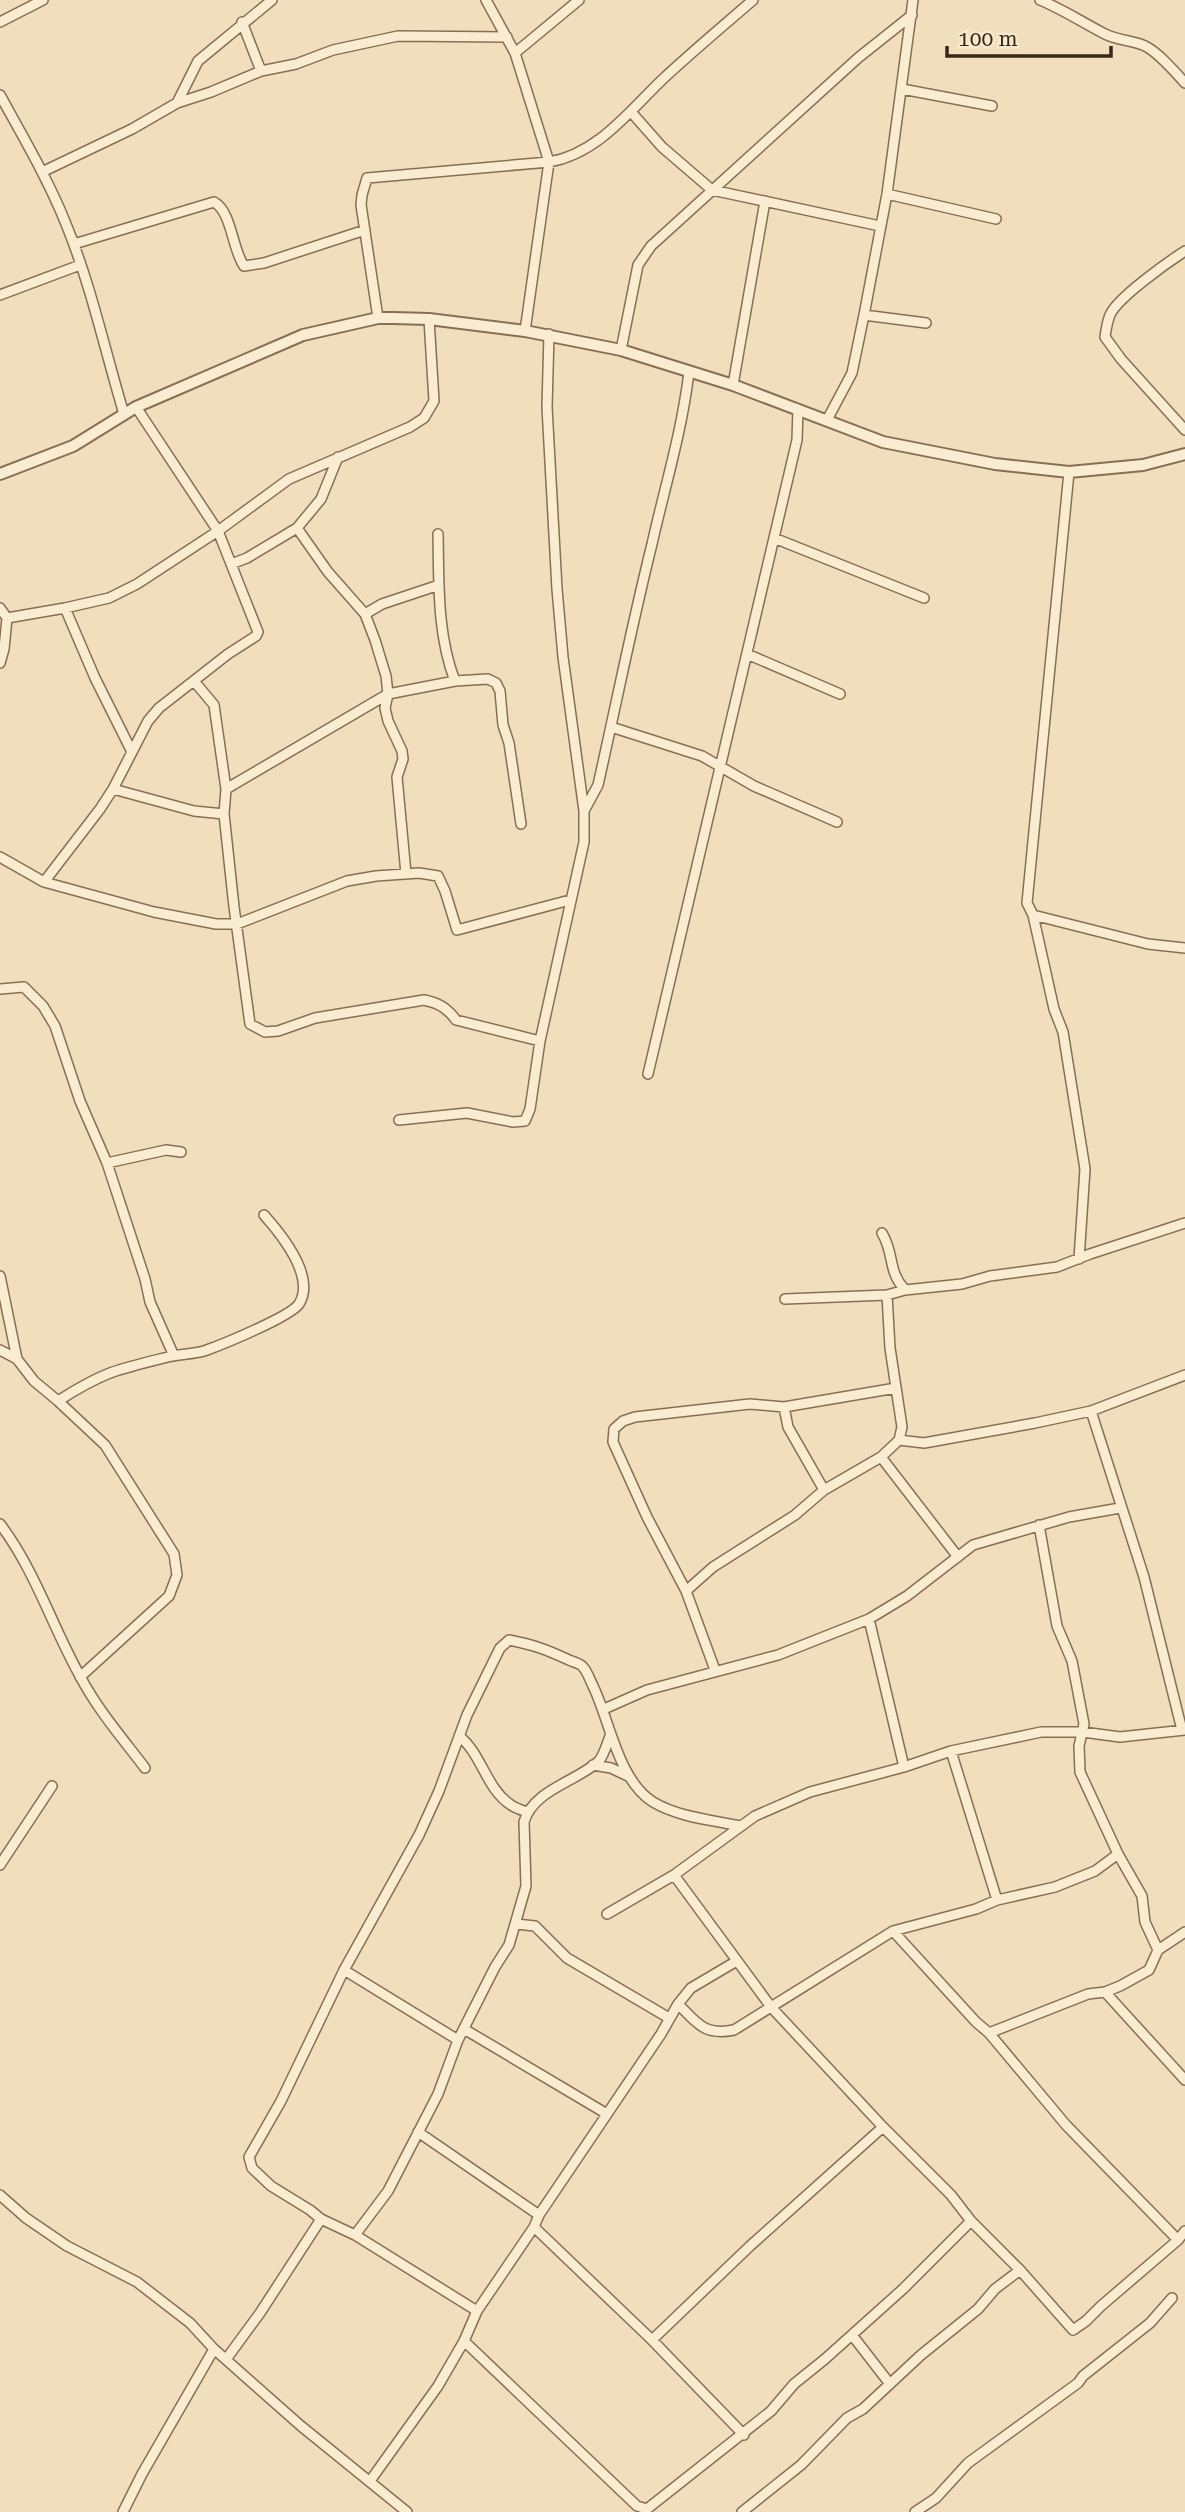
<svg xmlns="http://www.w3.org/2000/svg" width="1185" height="2512" font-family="'Roboto Serif',serif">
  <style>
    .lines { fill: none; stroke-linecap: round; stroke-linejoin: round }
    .minor-casing { stroke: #886e55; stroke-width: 12 }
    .tertiary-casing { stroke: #886e55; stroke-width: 14 }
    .minor { stroke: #faecd0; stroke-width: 9 }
    .tertiary { stroke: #faecd0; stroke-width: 10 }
  </style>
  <rect width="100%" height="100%" fill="#f0debd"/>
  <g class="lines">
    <defs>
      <path id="minor" d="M486 0 515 53 549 162 525 331
        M1040 0C1062 9 1082 22 1103 33 1117 41 1133 40 1145 46 1158 52 1175 72 1185 83
        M0 22 43 0
        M242 22 261 71
        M515 53 579 0
        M902 89 992 106
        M0 95C23 137 48 179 66 224 91 285 105 351 124 414
        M177 103 198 61 272 0
        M632 113 662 147 712 190 880 226
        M42 172 132 129 177 103 211 92 261 71 296 64 333 50 398 36 507 37
        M887 194 996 219
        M74 244 214 202C232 212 232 249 244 266L264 263 365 230
        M1185 251C1168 262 1117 298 1110 315 1107 322 1106 330 1105 337L1121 359 1185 430
        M0 295 80 265
        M864 315 926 323
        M378 318 361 205 362 195 367 178 549 162C598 154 630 110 664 78 693 51 723 26 753 0
        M621 350 638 265 651 246 858 58 912 15
        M733 385 765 201
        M827 420 852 373 864 315 887 194 913 0
        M1069 472 1027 903 1033 915 1054 1009 1063 1032 1085 1169 1079 1259
        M297 528 321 499 338 457
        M438 534C439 583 437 635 455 681
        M774 538 924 598
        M231 564 247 558 297 528 328 572 365 614 375 640 386 676 388 694 385 708 388 721 402 751 403 759 397 777 406 874
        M0 608 7 618 4 649 0 663
        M65 608 95 678 132 752
        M365 614 382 604 439 585
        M7 618 65 608 109 598 137 584 218 531 289 479 410 427 424 418 434 401 429 319
        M747 654 840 694
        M194 681 214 705 226 789 224 814 234 907 250 1024 265 1032 278 1031 315 1018 424 1000C439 1003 447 1008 456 1020L540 1041
        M611 727 702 756 754 786 837 822
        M113 789 194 811 224 814
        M226 789 388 694 455 681 488 679 496 683 500 691 503 725 509 743 521 824
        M584 811 598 785C616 705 632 624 652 544 665 486 682 431 689 372
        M0 857 44 882 154 912 216 924H237L347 881 376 876 419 873 438 876 445 891 457 930 570 900
        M44 882 100 809 113 789 148 721 159 708 228 654 256 636 258 632 218 531 136 407
        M1033 915 1148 944 1185 948
        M0 989 24 987 43 1006 55 1026 80 1101 107 1163 145 1279 150 1302 174 1356
        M648 1074 797 440 798 409
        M399 1120 467 1113 513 1122 525 1121 530 1109 540 1041 584 842V811L563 657 557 589 547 407 549 334
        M107 1163 166 1150 181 1152
        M882 1233C895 1255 887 1270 905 1290
        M0 1276 17 1359
        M887 1295 890 1348 902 1427 899 1440
        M785 1299 887 1295 905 1290 962 1284 990 1276 1057 1267 1090 1254 1185 1223
        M0 1350 17 1359 34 1381 58 1401 105 1445 174 1554 177 1575 169 1596 80 1677
        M58 1401C75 1390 92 1380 110 1373 130 1366 152 1361 172 1356 182 1354 194 1354 204 1351 221 1345 290 1317 299 1304 316 1277 281 1234 264 1215
        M784 1407 788 1427 824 1490
        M1091 1411 1144 1577 1182 1730
        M881 1457 958 1557
        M0 1524C35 1570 52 1626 80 1676 97 1709 123 1739 145 1768
        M1039 1525 1057 1626 1072 1661 1084 1724 1079 1746 1080 1772 1118 1854 1142 1896 1145 1922 1158 1950
        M686 1591 713 1567 795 1515 824 1490 881 1457 899 1440 924 1443 1035 1423 1091 1411 1185 1375
        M869 1619 904 1767
        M715 1670 686 1591 647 1517 613 1442 614 1429 623 1421 635 1417 750 1404 784 1407 896 1388
        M604 1709 647 1690 778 1655 869 1619 907 1596 973 1545 1069 1517 1120 1508
        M459 1736C482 1754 486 1789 511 1805 515 1808 521 1810 527 1812
        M951 1751 997 1900
        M593 1765 611 1768 630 1777
        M0 1865 52 1786
        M674 1875 771 2007 883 2127 951 2195 971 2221 1020 2270 1073 2330 1086 2321 1101 2306 1178 2240 1185 2231
        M607 1914 674 1875 755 1816 810 1792 904 1767 951 1751 1041 1732H1083L1120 1737 1185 1730
        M516 1924 535 1926 567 1958 669 2018
        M893 1931 976 2022 989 2033 1066 2125 1178 2240
        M344 1970 458 2040
        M1105 1992 1185 2080
        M678 2004C697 2023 704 2036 734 2030L893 1931 976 1909 997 1900 1055 1887 1095 1871 1118 1854
        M464 2029 607 2114
        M989 2033 1088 1994 1105 1992 1120 1986 1149 1970 1158 1950 1185 1932
        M418 2132 539 2215
        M0 2195 26 2218 67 2246 137 2282 190 2323 214 2349 301 2426 407 2512
        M534 2227 652 2340 744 2435
        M355 2235 388 2191 438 2094 458 2040 495 1967 509 1945 526 1886 524 1822C533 1790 576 1782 599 1761 604 1755 607 1744 610 1736
        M477 2311 355 2235 321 2219 310 2210 271 2186 252 2168 249 2157 281 2101 344 1970 419 1835 439 1791 467 1715 500 1648 509 1640C534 1645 545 1649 569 1660 573 1662 580 1663 583 1667 587 1671 590 1680 593 1686 610 1721 618 1780 653 1802 678 1817 712 1820 740 1826
        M852 2335 890 2384
        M652 2340 750 2246 883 2127
        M464 2341 637 2506 647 2509 771 2411 794 2384 825 2359 903 2289 971 2221
        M227 2358 260 2313 321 2219
        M370 2481 438 2386 464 2341 477 2311 534 2227 539 2215 661 2034 678 2004 691 1988 735 1962
        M123 2512 142 2474 214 2349
        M742 2512 801 2465 847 2418 863 2409 921 2355 978 2309 995 2289 1020 2270
        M915 2512 936 2498 968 2463 1078 2383 1083 2376 1150 2323 1172 2298"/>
      <path id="tertiary" d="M0 474 73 446 136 407 303 335 378 318H393L429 319 525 331 621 350 733 385 883 442 995 464 1069 472 1143 465 1185 454"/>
    </defs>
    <!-- minor casing -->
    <use href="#minor" class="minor-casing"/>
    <!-- tertiary casing -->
    <use href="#tertiary" class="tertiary-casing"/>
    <!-- minor -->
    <use href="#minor" class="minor"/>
    <!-- tertiary -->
    <use href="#tertiary" class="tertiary"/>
  </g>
  <!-- scale -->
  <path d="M947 46v10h164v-10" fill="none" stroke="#37271b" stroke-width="3.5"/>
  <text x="958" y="46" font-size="21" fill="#37271b" stroke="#f7e9cd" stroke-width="5" paint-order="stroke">100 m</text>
</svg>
